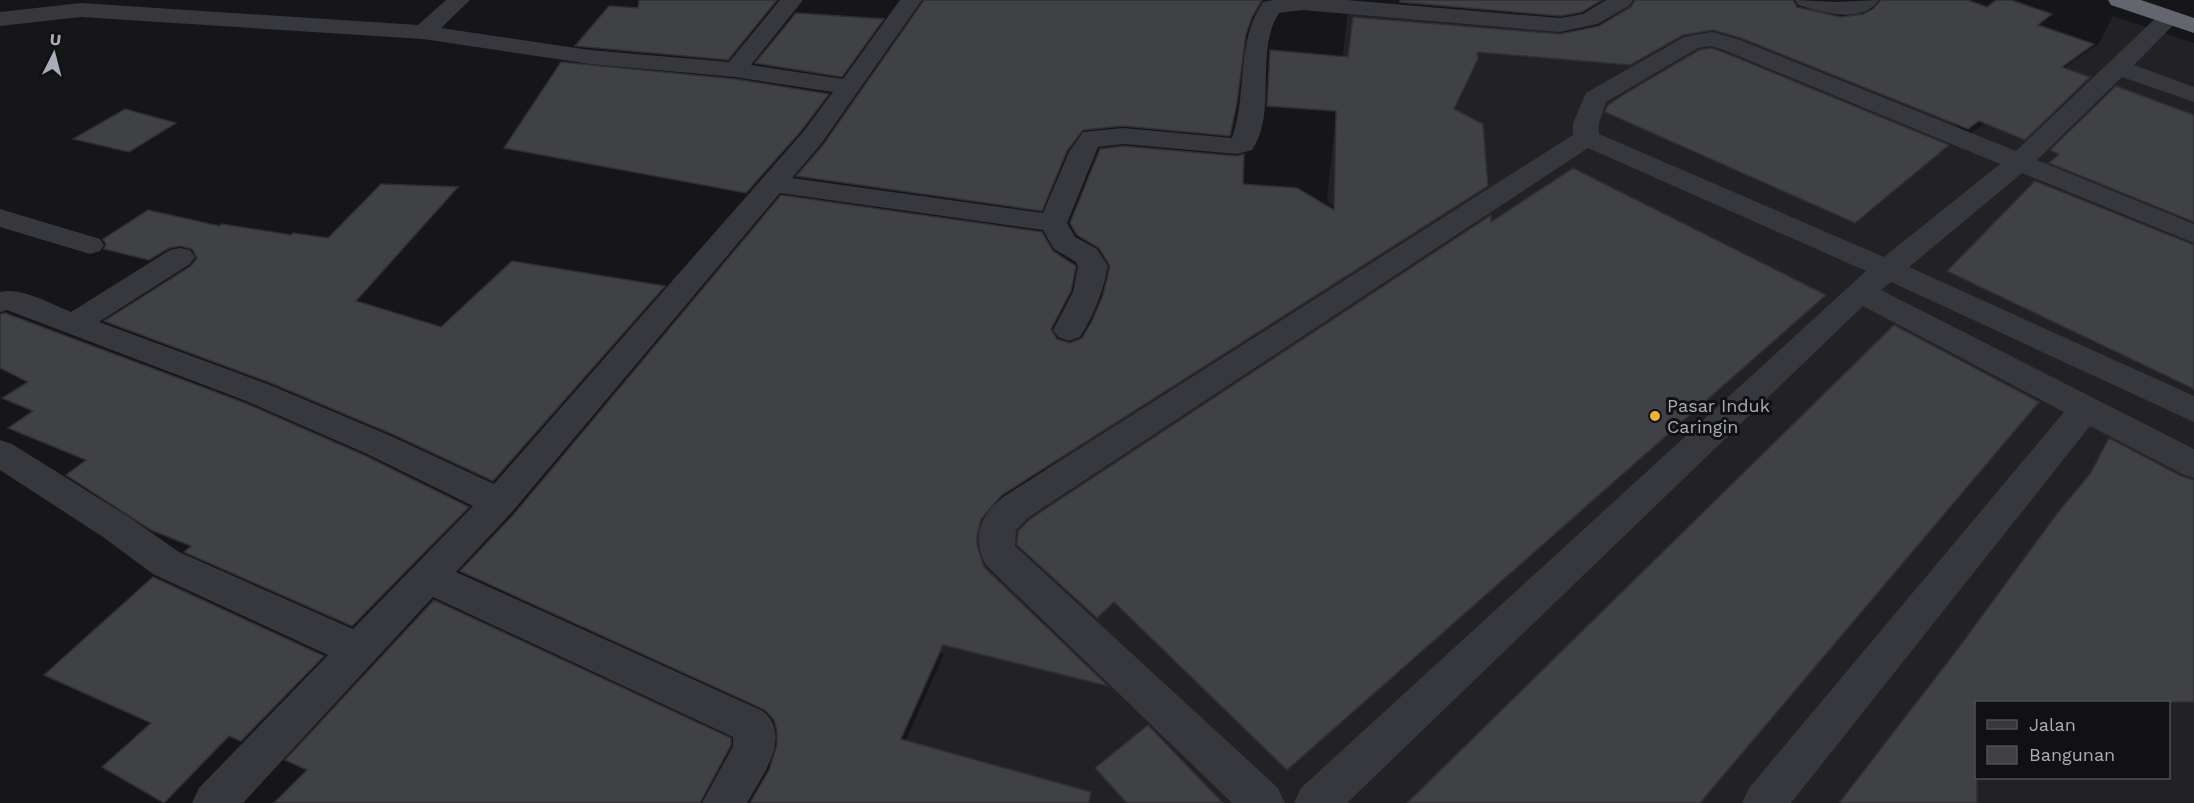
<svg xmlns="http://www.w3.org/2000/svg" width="2194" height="803" font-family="'Work Sans',sans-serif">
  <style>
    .built { fill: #222225; fill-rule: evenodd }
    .building { fill: #404145; stroke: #303034; stroke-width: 1.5 }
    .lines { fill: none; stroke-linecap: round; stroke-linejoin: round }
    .minor { fill: #37383d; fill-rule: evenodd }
    .highway { fill: #63666e; fill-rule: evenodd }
    .poi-dot { fill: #f2b134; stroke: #111113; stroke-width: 2 }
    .labels { text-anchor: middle; stroke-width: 6; stroke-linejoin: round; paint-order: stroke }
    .poi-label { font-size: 18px; fill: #a8adb8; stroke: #111113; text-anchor: start }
  </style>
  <rect width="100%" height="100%" fill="#161618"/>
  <!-- built -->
  <path class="built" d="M1636 0 1906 78 1967 136 2099 43 2113 16 2194 43V803H878L944 654 854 624 964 521 1007 499 1204 348 1341 211 1329 203 1327 197 1348 9 1560 29 1574 43ZM1976 702H2168V778H1976Z"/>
  <!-- building -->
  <path class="building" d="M639 0H777L728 60 575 46 609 6 638 8Z
    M924 0H1262L1252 17 1246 34 1237 103 1230 136 1123 126 1083 130 1067 151 1042 211 796 176 823 145Z
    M1400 0H1602L1582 12 1560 16 1400 2Z
    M1635 0H1793L1797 7 1841 17 1863 14 1873 9 1881 0H1967L1987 7 1996 0H2011L2052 14 2038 25 2094 44 2062 67 2090 77 2025 140 1979 121 1968 129 1741 38 1713 30 1683 35 1630 65 1477 52 1478 59 1454 109 1483 124 1488 186 1002 495 981 519 977 536V545L984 567 1108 686 943 645 901 739 1091 792 1089 803H750L769 770 777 745V731L774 720 765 710 460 571 514 514 781 195 1042 232 1053 251 1076 266 1071 291 1051 329 1057 339 1070 343 1082 338 1092 321 1103 295 1110 266 1099 248 1077 235 1070 223 1100 149 1123 146 1237 156 1244 154 1243 184 1297 188 1334 210 1336 111 1267 106 1270 50 1348 57 1353 17 1560 34 1599 26 1631 7Z
    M796 13 884 19 842 77 755 63Z
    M1711 48 1723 52 1949 145 1855 223 1605 112 1607 106 1626 93 1699 50Z
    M561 62 735 79 829 94 801 131 746 193 504 148Z
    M2116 86 2194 115V222L2049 163 2059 154 2050 150Z
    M125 109 176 123 129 152 73 139Z
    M1573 168 1826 295 1287 770 1114 602 1097 618 1017 545 1018 531 1030 519 1491 215V222Z
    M2035 181 2194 245V389L1947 271Z
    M381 184 458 187 356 301 441 327 512 261 665 286 493 481 392 434 271 383 104 321 191 266 197 258 192 249 180 246 169 248 149 260 104 249 106 244 103 239 148 210 219 226 222 224 291 235 293 233 328 238Z
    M5 313 245 403 366 456 469 507 352 626 184 552 191 546 151 530 66 475 86 460 8 428 33 411 2 398 28 382 0 368V314Z
    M1894 325 2039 402 1700 803H1407Z
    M2109 438 2181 476 2194 480V702H1977V803H1839L1960 646 2059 511 2090 474Z
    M153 577 324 656 241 741 229 736 164 803 102 767 151 723 44 675Z
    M434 600 731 738V745L700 803H274L307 770 285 760Z
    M1148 725 1223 803H1127L1095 768Z"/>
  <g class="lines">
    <!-- minor -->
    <path class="minor" d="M446 0H470L441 28 590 50 729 62 780 0H803L751 65 843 79 900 0H922L821 144 792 178 1043 213 1069 152 1083 132 1123 128 1232 138C1248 93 1235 43 1263 2L1273 0H1346L1560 18 1583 14 1606 0H1633L1630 5 1598 24 1560 32 1302 10 1279 13C1254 51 1278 112 1252 150L1237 154 1123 144 1098 147 1067 223 1075 237 1097 249 1108 266C1103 292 1094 315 1080 337L1069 341 1058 337 1053 330 1073 292 1078 266 1076 262 1054 249 1043 230 780 193 512 512 456 572 763 711C793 736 762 776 747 803H702L733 746V737L433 597 243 803H192L199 788 328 655 153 574 103 537 0 470V440L12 444 129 517 179 552 353 629 473 506 367 454 246 401 7 310 0 312V292C21 287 51 304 71 312L170 250 180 248 190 250 195 257 190 264 99 322 270 385 391 436 494 484 803 132 833 92 735 77 590 64 423 39 81 17 0 26V12L81 3 418 25Z
      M1795 0 1837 2 1879 0C1862 25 1821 12 1798 5Z
      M2169 11 2177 13 2180 18 2134 65 2194 87V102L2122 77 2037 160 2194 224V243L2022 173 1909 267 2194 396V422L1891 282 1881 290 2194 449V478L2182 474 2090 426 1791 803H1742L1749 788 2064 412 1863 306 1347 803H1294L1301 788 1866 271 1588 148 1029 517 1016 530 1015 546 1278 788 1285 803H1232L986 565C971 536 980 517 1003 497L1573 135V123L1586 93 1684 37 1712 32 1740 40 2016 151 2161 13ZM1711 46 1724 50 2000 164 1884 257 1599 134V123L1606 102 1698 48Z
      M0 209 100 239 104 245 100 251 90 254 0 227Z"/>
    <!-- highway -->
    <path class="highway" d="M2108 0H2141L2194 18V33L2111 5Z"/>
  </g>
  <!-- markers -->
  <circle class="poi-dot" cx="1655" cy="416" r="6"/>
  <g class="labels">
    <!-- poi labels -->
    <g class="poi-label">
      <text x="1667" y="412">Pasar Induk<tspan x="1667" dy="21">Caringin</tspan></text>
    </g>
  </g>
  <!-- legend -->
  <rect x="1975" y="701" width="195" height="78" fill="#111113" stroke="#4d4f55" stroke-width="1.5"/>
  <rect x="1987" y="720" width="30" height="9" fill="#37383d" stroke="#4d4f55" stroke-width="1.5"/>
  <text x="2029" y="731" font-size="18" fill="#a8adb8">Jalan</text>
  <rect x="1987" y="746" width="30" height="18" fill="#404145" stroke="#4d4f55" stroke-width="1.5"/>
  <text x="2029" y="761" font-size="18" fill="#a8adb8">Bangunan</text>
  <!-- north arrow -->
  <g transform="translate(54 54) rotate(6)" stroke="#111113" stroke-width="4.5" paint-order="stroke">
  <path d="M0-4.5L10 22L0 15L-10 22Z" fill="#a8adb8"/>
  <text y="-9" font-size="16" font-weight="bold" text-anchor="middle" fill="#a8adb8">U</text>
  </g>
</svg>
